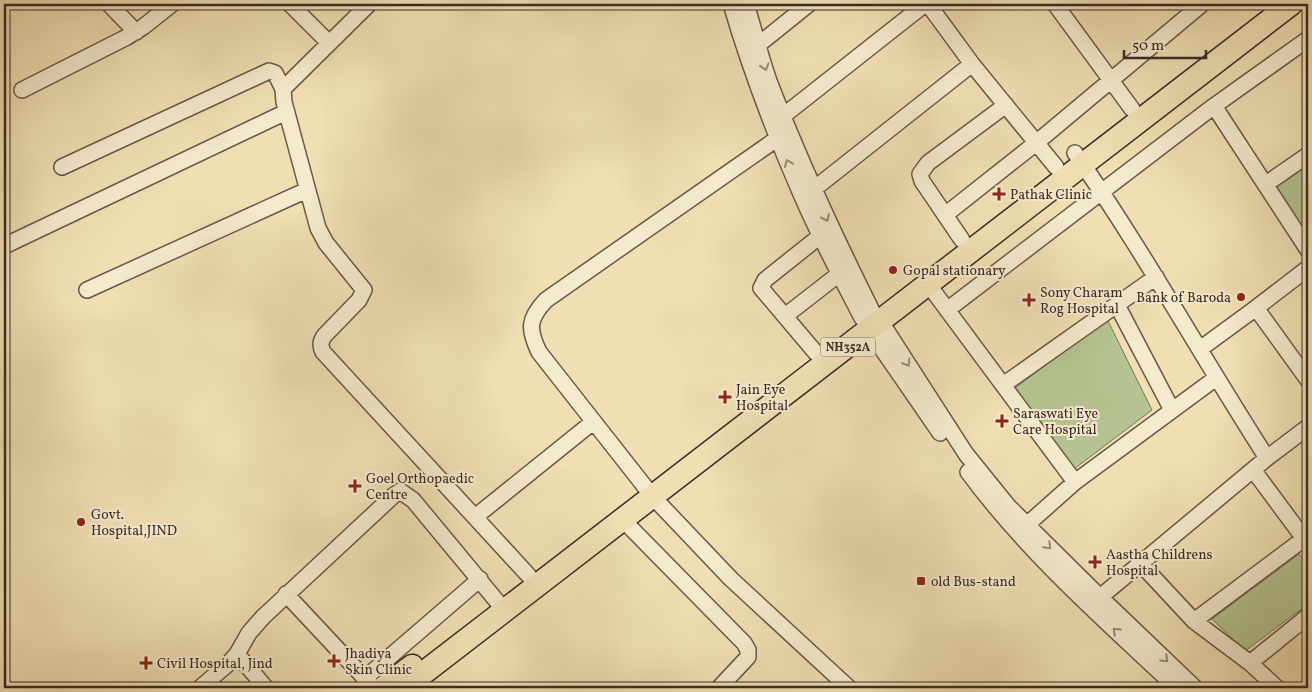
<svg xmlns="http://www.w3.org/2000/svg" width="1312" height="692" font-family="Vollkorn,serif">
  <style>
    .green { fill: #b4c391; stroke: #78775b }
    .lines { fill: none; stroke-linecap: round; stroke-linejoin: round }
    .minor-casing { stroke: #695848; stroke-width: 18 }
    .highway-casing { stroke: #3c2b25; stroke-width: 25 }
    .minor { stroke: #f5eace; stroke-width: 15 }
    .highway { stroke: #f0dfb3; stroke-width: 22 }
    .oneway { stroke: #988a7a }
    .poi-dot { fill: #8f2418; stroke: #f5eace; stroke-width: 2 }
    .labels { text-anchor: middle; stroke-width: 4; stroke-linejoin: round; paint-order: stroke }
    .shield { fill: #f5eace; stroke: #746458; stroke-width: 1 }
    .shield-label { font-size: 12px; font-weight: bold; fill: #3c2b25 }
    .poi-label { font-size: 14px; fill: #3c2b25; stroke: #f5eace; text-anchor: start }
  </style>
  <rect width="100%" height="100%" fill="#f0dfb3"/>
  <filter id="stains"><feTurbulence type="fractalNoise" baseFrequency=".004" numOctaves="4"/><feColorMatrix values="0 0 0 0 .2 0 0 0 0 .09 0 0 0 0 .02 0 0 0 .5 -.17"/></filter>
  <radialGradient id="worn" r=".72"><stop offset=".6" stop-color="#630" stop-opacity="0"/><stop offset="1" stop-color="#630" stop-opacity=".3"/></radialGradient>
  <!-- green -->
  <path class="green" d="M1308 164V250L1264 195Z
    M1107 319 1152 410 1074 469 1015 388Z
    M1299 554 1308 565V604L1245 651 1212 619Z"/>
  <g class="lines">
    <defs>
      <path id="minor" d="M109 4 136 32
        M290 4 329 43
        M369 4 283 89 284 102 318 228 326 243 364 290 359 300 325 335C320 341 320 346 323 352L529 576
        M731 4C750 69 774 132 801 194 819 236 841 277 862 318
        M746 4C754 29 760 56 769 81 799 159 834 235 872 311
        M928 4 972 64 1056 167
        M1055 4 1132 109
        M758 45 809 4
        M22 90 127 37 143 27 172 4
        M1214 106 1308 250
        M783 116 925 4
        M778 138 546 300C528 319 528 329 539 352L653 497 731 579 849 688
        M1075 153C1144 252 1202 357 1267 458
        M62 167 269 71 275 73 283 89
        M1266 184 1308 155
        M806 193 814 189 972 64
        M945 215 1036 143 1202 4
        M962 240 922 181 920 174 928 163 1006 105
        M4 246 286 112
        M928 284 1075 482
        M87 290 307 190
        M1117 305 1172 410
        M1256 308 1308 380
        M947 310 1214 106 1308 39
        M785 316 839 274
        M881 322 966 454 1008 506 1100 597 1195 688
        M869 330 940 433
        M1200 349 1256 308 1308 268
        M816 353 761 288 765 280 820 236
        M1003 385 1156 277
        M1254 471 1308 544
        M968 472C1027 552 1104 620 1177 688
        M475 517 593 422
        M623 520 744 643 748 650V657L719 688
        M1021 530 1075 482 1216 378
        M1140 563 1194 621 1250 663 1277 688
        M286 594 372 686
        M1093 603 1267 458 1308 427
        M1194 621 1305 538
        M237 654 266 688
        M1250 663 1308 616
        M364 679 480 579
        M200 688 229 663 237 654 249 633 263 617 393 496 400 491 413 500 505 611"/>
      <path id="highway" d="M383 688 412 666
        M404 688 1291 4"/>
    </defs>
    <!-- minor casing -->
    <use href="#minor" class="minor-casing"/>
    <!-- highway casing -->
    <use href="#highway" class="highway-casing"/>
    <!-- minor -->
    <use href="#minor" class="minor"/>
    <!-- highway -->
    <use href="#highway" class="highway"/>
  </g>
  <!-- one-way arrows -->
  <defs><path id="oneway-chevron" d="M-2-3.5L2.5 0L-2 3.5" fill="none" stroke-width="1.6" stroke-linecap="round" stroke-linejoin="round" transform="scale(1.25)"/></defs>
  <g class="oneway">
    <use href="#oneway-chevron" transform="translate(765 67) rotate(73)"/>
    <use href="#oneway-chevron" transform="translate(788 163) rotate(-112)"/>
    <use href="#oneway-chevron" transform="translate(826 218) rotate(66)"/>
    <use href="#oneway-chevron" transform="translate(907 363) rotate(58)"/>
    <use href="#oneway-chevron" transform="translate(1048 546) rotate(45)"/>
    <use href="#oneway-chevron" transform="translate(1116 631) rotate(-136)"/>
    <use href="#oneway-chevron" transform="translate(1165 659) rotate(44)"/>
  </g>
  <!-- markers -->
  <g class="poi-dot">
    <path d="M996.5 186.5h5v5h5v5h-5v5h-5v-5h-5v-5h5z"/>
    <circle cx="893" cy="270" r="5"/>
    <circle cx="1241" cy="297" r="5"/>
    <path d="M1026.5 292.5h5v5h5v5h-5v5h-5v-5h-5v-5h5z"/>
    <path d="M722.5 389.5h5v5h5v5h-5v5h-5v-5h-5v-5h5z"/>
    <path d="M999.5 413.5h5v5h5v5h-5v5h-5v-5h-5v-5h5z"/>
    <path d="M352.5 478.5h5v5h5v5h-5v5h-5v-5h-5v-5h5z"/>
    <circle cx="81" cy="522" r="5"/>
    <path d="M1092.5 554.5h5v5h5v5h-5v5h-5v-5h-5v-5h5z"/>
    <rect x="916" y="576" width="10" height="10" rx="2.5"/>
    <path d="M331.5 653.5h5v5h5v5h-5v5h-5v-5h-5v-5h5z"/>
    <path d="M143.5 655.5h5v5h5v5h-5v5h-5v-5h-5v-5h5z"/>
  </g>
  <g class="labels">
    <!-- shield labels -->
    <rect class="shield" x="820.5" y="337.5" width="55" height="19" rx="4"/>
    <g class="shield-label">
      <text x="848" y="351">NH352A</text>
    </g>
    <!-- poi labels -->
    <g class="poi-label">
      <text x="1010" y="199">Pathak Clinic</text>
      <text x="903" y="275">Gopal stationary</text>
      <text x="1040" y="297">Sony Charam<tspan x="1040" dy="16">Rog Hospital</tspan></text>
      <text x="1231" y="302" text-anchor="end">Bank of Baroda</text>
      <text x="736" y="394">Jain Eye<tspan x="736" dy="16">Hospital</tspan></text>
      <text x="1013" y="418">Saraswati Eye<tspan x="1013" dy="16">Care Hospital</tspan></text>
      <text x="366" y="483">Goel Orthopaedic<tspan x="366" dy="16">Centre</tspan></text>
      <text x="91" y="519">Govt.<tspan x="91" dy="16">Hospital,JIND</tspan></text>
      <text x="1106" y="559">Aastha Childrens<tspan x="1106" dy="16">Hospital</tspan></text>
      <text x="931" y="586">old Bus-stand</text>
      <text x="345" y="658">Jhadiya<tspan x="345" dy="16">Skin Clinic</tspan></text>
      <text x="157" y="668">Civil Hospital, Jind</text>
    </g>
  </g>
  <!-- margin -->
  <rect width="1312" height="692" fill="none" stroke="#f0dfb3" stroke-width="20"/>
  <rect x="5" y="5" width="1302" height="682" fill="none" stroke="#3c2b25" stroke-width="2.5"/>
  <rect x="10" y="10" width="1292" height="672" fill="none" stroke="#3c2b25"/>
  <!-- scale -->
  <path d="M1124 50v8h82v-8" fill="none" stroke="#3c2b25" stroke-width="2.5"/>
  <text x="1132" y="50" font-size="15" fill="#3c2b25" stroke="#f5eace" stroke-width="4" paint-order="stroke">50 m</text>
  <rect width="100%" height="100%" filter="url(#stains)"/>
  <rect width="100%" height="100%" fill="url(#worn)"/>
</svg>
